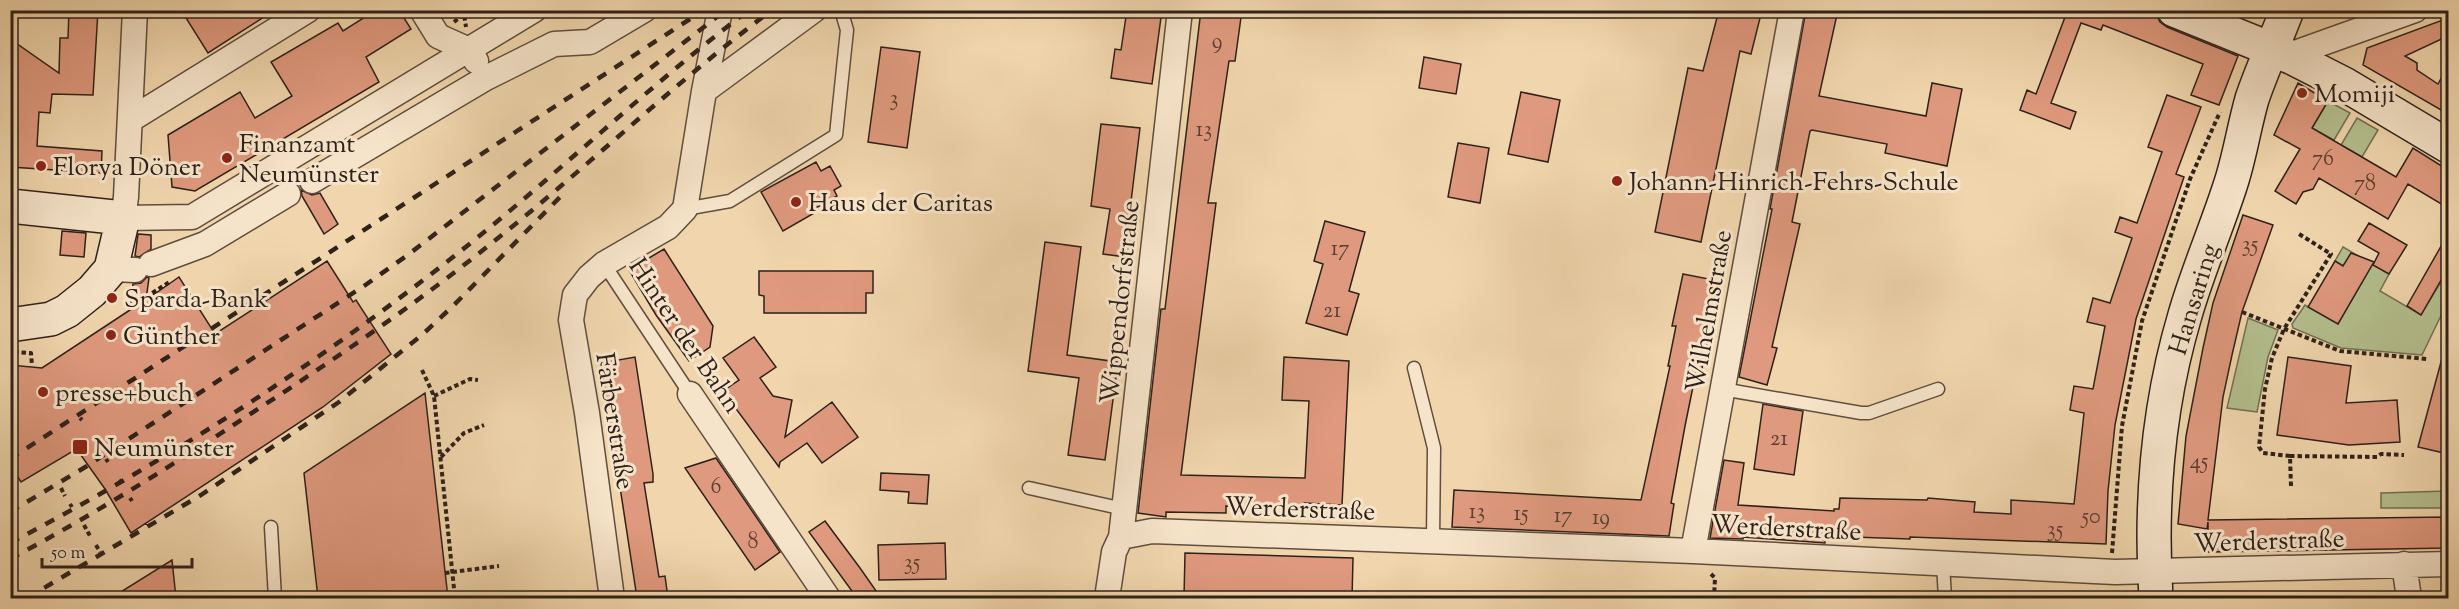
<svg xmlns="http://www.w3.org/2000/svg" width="2459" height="609" font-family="'Sorts Mill Goudy',serif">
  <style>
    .green { fill: #b4bf8e; stroke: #717054; stroke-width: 1.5 }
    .building { fill: #df997e; stroke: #2e211a; stroke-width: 1.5 }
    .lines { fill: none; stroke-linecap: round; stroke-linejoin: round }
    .lane-casing { stroke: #5f4e3f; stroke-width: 15 }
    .street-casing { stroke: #5f4e3f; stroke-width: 27 }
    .secondary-casing { stroke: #2e211a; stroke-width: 36 }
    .path { stroke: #2e211a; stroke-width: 4; stroke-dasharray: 4.5 3; stroke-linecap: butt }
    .lane { stroke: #f6e4ca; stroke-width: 12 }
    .street { stroke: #f6e4ca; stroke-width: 24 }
    .secondary { stroke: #f6e4ca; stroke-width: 33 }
    .rail { stroke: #2e211a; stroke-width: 4.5; stroke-dasharray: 10 10; stroke-linecap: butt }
    .poi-dot { fill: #8f2418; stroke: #f6e4ca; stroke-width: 2 }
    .labels { text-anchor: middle; stroke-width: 6; stroke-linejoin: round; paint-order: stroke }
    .number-label { font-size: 22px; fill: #5a3f33 }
    .poi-label { font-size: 26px; fill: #2e211a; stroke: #f6e4ca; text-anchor: start }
    .street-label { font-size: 26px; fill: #2e211a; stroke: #f6e4ca }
  </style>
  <rect width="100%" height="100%" fill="#f1d6ad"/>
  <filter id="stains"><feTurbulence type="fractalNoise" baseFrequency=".00333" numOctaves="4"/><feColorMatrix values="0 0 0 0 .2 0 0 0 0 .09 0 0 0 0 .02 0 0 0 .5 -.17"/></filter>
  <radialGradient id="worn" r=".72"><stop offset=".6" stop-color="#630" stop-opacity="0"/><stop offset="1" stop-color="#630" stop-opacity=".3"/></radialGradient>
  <!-- green -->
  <path class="green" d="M2328 101 2350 113 2334 140 2312 128Z
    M2357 118 2378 130 2362 157 2341 145Z
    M2343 247 2389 274 2380 291 2421 315 2448 270V301L2422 355 2341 348 2293 328 2292 324 2305 305 2338 324 2364 278 2335 261Z
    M2248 318 2278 330 2268 357 2257 412 2227 408Z
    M2448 491V508H2381V493Z"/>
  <!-- building -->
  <path class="building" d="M69 10H98L93 95 52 94 50 113 39 112 37 146 102 151 101 173 10 167V39L59 73 60 38H68Z
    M181 10H275L208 53Z
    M376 10H399L411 29 366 57 379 82 195 191 172 187 168 135 240 92 255 118 292 96 271 62 338 23 343 31Z
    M1127 10H1162L1152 84 1111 78 1115 49 1121 50Z
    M1201 10H1242L1235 61H1229L1208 203H1216L1181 475 1305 478 1309 401 1282 400 1284 357 1349 361 1342 505 1304 503V507L1226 506V513L1166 512V517L1138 513 1161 309H1165Z
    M1719 10H1762L1751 54 1740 51 1701 242 1655 232 1688 68 1703 71Z
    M1806 10H1838L1819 96 1926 116 1932 83 1962 89 1947 166 1885 153 1887 144 1812 130 1810 131 1792 222 1800 224 1772 347 1777 348 1767 385 1739 377 1772 209H1770Z
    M2053 10H2143L2157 16 2160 22 2167 27 2238 56 2219 105 2191 95 2203 64 2103 25 2101 30 2081 23 2051 103 2076 112 2070 129 2020 110 2027 90 2036 94 2065 17Z
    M2448 18V36L2405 56 2417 63V70L2438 84 2448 66V114L2363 65 2367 48Z
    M881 47 920 52 907 148 868 142Z
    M1424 57 1461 64 1456 94 1419 88Z
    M2298 83 2328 101 2312 128 2379 167 2396 177 2413 148 2448 170V208L2408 184 2388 219 2319 178 2313 189 2303 192 2296 204 2275 191 2300 149 2274 135Z
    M1521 92 1560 100 1548 162 1508 154Z
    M2167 95 2201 107 2176 174 2184 177 2136 319 2115 425 2108 491 2106 544 1910 537V539L1825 536V543L1743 537V539L1710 538 1724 460 1744 463 1738 505 1834 511V509H1839L1840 498 1927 500 1928 498 1975 502 1974 512 2011 514V500L2074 504 2084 413 2070 410 2074 386 2093 389 2105 326 2087 322 2093 298 2110 303 2132 238 2115 232 2120 217 2137 223 2162 152 2148 147Z
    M1101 124 1140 128 1129 218 1139 219 1133 258 1103 254 1110 209 1091 206Z
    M1458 143 1489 148 1480 203 1448 197Z
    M816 162 821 171 830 166 841 186 834 190 837 196 814 209 816 212 783 231 761 192Z
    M301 190 312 195 320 193 338 224 324 234 302 196Z
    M2243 215 2273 225 2242 312 2232 355 2223 397 2208 520 2448 517V548L2208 552V522L2207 529 2178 524 2186 436 2203 348 2213 303Z
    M1325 221 1365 232 1349 291 1359 294 1347 335 1306 323 1323 264 1314 261Z
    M2369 223 2407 245 2389 274 2373 265 2379 253 2358 241Z
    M62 231 86 233 84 257 60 255Z
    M138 234 151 235V249L139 257 135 256Z
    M2448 234V268L2421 315 2407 306Z
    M1045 242 1081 247 1067 355 1118 362 1105 460 1068 455 1079 378 1028 371Z
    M664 249 713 326 710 347 689 361 656 315 629 270Z
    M2351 253 2374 262 2338 324 2308 307 2335 261 2343 266Z
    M327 261 353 302 356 300 391 354 323 407 131 533 105 489 78 451 74 453 73 451 21 482 10 465V365L42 368 130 310 133 284 141 283 147 277 149 278 146 300 179 277 215 334Z
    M759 271H873V293H866V313H764V296L759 295Z
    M1683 274 1714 280 1703 338 1708 339 1701 373 1696 372 1685 426 1671 503 1674 504 1669 536 1452 527 1454 490 1641 500 1670 366H1668L1676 326H1672Z
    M754 337 776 367 760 378 773 396 792 400 785 437 832 402 858 437 822 463 807 443 780 462 779 467 723 391 739 380 723 358Z
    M2444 351 2448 352V436L2444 453 2418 447Z
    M635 357 653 474V482L644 483 659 577 665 576 668 598H637L601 363Z
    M2288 357 2351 366 2346 403 2397 400 2400 442 2349 445 2277 435Z
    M425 393 448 598H318L304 473Z
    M1763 404 1803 411 1794 475 1754 469Z
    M716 458 780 552 755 570 685 468Z
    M881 473 929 475 927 504 908 503 909 492 880 490Z
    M825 521 860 568 881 598H857L809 532Z
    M945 543 946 579 879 580 878 545Z
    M1185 553 1353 558 1352 598 1284 596V598H1184Z
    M172 560 176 598H111Z"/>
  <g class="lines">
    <defs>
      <path id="lane" d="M685 209 730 201 836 135 847 30 841 10
        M604 264 690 394
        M1414 368 1434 448 1433 541
        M1722 389 1861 413H1869L1938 389
        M1029 488 1124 509
        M271 527 275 598
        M1943 564 1945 598"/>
      <path id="street" d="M135 10 126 197 123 218 192 217 534 10
        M422 10 438 36 469 50 476 61
        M2278 50 2295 53 2415 10
        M704 91 814 10
        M130 120 308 10
        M312 181 486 78 554 44 590 42 644 10
        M151 264 205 244 288 194
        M111 269 135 270
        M690 394 828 598
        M1121 537 1152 531 1693 551 2115 572 2448 564
        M1693 551 1792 10
        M2404 564 2409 598
        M612 598 587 413 571 320 575 295 589 277 604 264 668 227 685 209 704 91 720 10
        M1107 598 1114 552 1121 537 1180 10"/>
      <path id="secondary" d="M2174 10 2293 58 2344 84 2448 146
        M10 206 123 218 111 269 92 291 67 311 51 319 10 325
        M2156 598C2150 504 2158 406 2185 315 2198 270 2217 227 2231 183 2240 155 2244 127 2252 99 2262 69 2276 40 2287 10"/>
    </defs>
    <!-- lane casing -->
    <use href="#lane" class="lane-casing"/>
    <!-- street casing -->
    <use href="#street" class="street-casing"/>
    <!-- secondary casing -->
    <use href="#secondary" class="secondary-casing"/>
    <!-- path -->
    <path class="path" d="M663 17 672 10
      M454 22 464 14 466 27
      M146 297 171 281
      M2242 312 2340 351 2427 359
      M14 352 31 353 32 366
      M422 370 434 396 455 598
      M434 396 470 379 478 380
      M80 418 82 420
      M95 440V441
      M2290 456 2377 457 2381 454 2404 455
      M441 457 464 433 484 425
      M106 459 108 462
      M119 480 120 481
      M2291 486 2290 456 2263 453 2259 447 2265 389 2272 358 2284 329 2331 254 2299 234
      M61 488 65 496
      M130 498 132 501
      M70 504 72 507
      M146 524V525
      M84 525 90 536
      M96 545 100 552
      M2112 553 2122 426 2142 321 2190 179 2220 112
      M445 573 499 566
      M1711 574 1715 578 1714 598"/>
    <!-- lane -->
    <use href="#lane" class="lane"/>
    <!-- street -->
    <use href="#street" class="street"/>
    <!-- secondary -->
    <use href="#secondary" class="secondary"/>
    <!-- rail -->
    <path class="rail" d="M10 459 704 10
      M10 512 87 466 364 286 409 254 726 10
      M10 543C171 459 325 359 467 246 563 169 651 84 749 10
      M10 559C97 513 179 461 261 407 344 353 426 297 503 234 594 161 678 80 772 10
      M27 598 201 495 339 402 423 334 454 305 563 194"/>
  </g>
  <!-- markers -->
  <g class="poi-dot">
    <circle cx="2302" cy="93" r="6"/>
    <circle cx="227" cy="158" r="6"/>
    <circle cx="41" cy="166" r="6"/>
    <circle cx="1617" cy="181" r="6"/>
    <circle cx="796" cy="202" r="6"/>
    <circle cx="112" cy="298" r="6"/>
    <circle cx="111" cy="335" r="6"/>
    <circle cx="43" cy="392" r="6"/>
    <rect x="72" y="439" width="16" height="16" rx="3"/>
  </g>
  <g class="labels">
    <!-- number labels -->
    <g class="number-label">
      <text x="1217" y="48">9</text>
      <text x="894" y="105">3</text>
      <text x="1204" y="136">13</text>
      <text x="2323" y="165">76</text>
      <text x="2365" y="190">78</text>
      <text x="2250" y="251">35</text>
      <text x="1340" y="255">17</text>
      <text x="1332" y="317">21</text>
      <text x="1779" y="445">21</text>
      <text x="2199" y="468">45</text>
      <text x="716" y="493">6</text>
      <text x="1477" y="518">13</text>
      <text x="1521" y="520">15</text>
      <text x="1563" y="522">17</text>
      <text x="2091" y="523">50</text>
      <text x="1601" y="524">19</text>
      <text x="2055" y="536">35</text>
      <text x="753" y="548">8</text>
      <text x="912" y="569">35</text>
    </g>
    <!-- poi labels -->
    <g class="poi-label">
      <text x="2314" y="102">Momiji</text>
      <text x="239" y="152">Finanzamt<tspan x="239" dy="30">Neumünster</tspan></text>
      <text x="53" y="175">Florya Döner</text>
      <text x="1629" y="190">Johann-Hinrich-Fehrs-Schule</text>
      <text x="808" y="211">Haus der Caritas</text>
      <text x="124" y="307">Sparda-Bank</text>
      <text x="123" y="344">Günther</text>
      <text x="55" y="401">presse+buch</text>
      <text x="94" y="456">Neumünster</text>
    </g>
    <!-- street labels -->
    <g class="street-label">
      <text transform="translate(2193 299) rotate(-73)" y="9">Hansaring</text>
      <text transform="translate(1119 302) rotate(-84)" y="9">Wippendorfstraße</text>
      <text transform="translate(1708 311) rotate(-80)" y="9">Wilhelmstraße</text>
      <text transform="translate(686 335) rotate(56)" y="9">Hinter der Bahn</text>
      <text transform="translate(616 421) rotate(81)" y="9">Färberstraße</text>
      <text transform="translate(1300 508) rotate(2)" y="9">Werderstraße</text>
      <text transform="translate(1786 527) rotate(3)" y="9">Werderstraße</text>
      <text transform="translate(2269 540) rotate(-2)" y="9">Werderstraße</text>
    </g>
  </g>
  <!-- margin -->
  <rect width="2459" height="609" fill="none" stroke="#f1d6ad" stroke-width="36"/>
  <rect x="12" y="12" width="2435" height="585" fill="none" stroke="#2e211a" stroke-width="3"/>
  <rect x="18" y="18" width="2423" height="573" fill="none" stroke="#2e211a" stroke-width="1.5"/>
  <!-- scale -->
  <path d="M42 558v9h150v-9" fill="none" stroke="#2e211a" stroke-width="3"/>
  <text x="51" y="558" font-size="18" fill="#2e211a" stroke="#f6e4ca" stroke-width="4.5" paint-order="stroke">50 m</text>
  <rect width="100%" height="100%" filter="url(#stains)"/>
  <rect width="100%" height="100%" fill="url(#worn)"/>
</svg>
